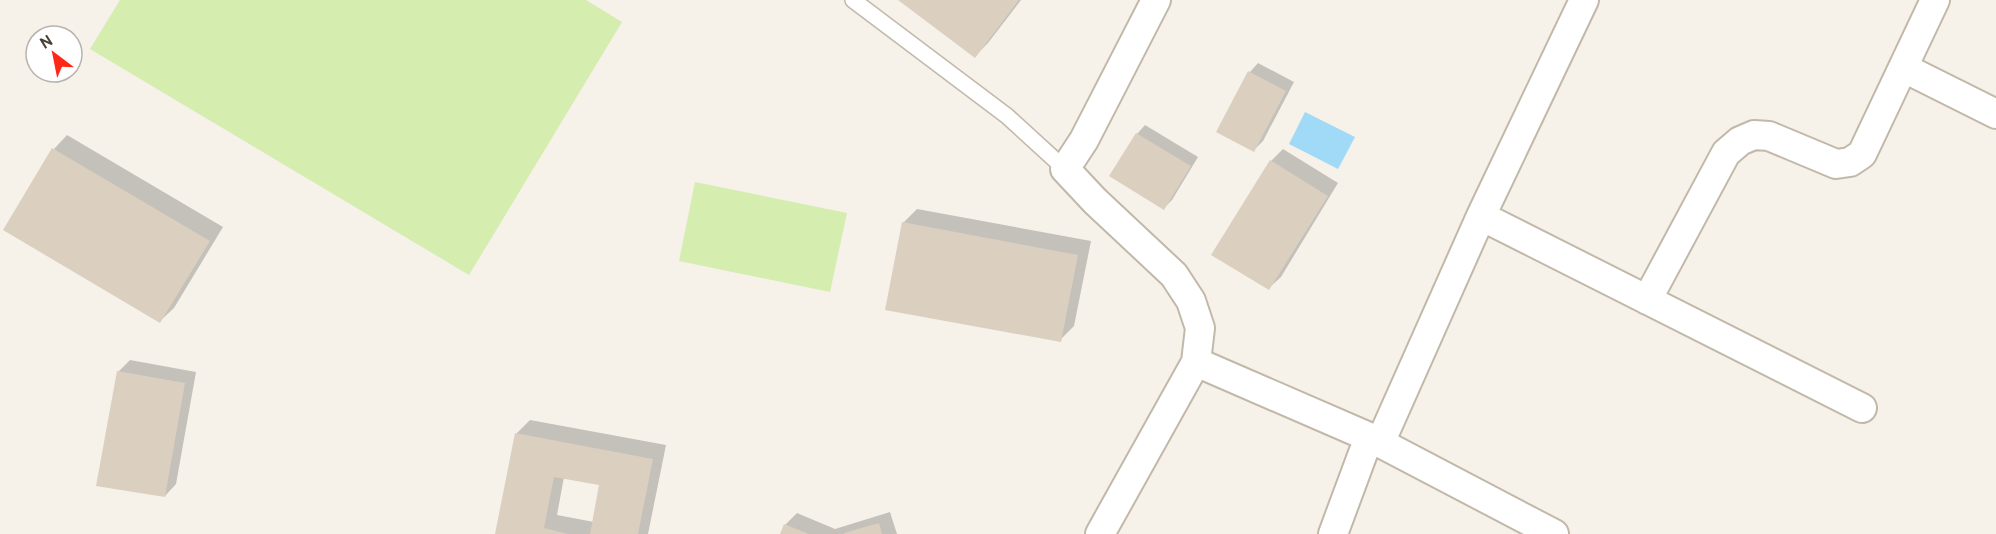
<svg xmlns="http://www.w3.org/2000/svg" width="1996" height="534" font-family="Overpass,sans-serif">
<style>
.green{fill:#d5edaf}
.water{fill:#a1daf6}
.shadow{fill:#0003;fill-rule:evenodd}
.building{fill:#dbcfc0}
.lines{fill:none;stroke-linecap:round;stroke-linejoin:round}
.service-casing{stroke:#c2b8aa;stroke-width:18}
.minor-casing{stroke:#c2b8aa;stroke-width:32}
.service{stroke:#fff;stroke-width:15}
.minor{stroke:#fff;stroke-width:28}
</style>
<rect width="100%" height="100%" fill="#f6f1e9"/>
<path class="green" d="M120,0h466l36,22 -153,253 -379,-226z
M695,182l152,31 -17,79 -151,-31z"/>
<path class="water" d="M1305,112l50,25 -17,32 -49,-25z"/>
<path class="shadow" d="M900,0h121l-33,43 -13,13z
M1258,63l36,19 -31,59 -9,9 -36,-19 32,-59z
M1145,125l53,32 -26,43 -8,8 -27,-74z
M67,135l156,92 -49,81 -14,13 -106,-172z
M1283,149l55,34 -57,94 -12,11 2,-127z
M917,209l174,32 -17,85 -14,14 -157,-117z
M130,360l66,12 -20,112 -11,12 -47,-124z
M530,420l136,25 -18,89h-151l20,-101zM564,477l37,7 -7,38 -37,-7z
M890,512l7,22h-115l4,-10 11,-11 38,16z"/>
<path class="building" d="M898,0h121l-44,58z
M1248,71l38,20 -32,61 -38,-20z
M1136,133l55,33 -27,44 -55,-34z
M52,148l158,93 -50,82 -157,-93z
M1270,160l58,36 -59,94 -58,-35z
M902,222l176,33 -17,87 -176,-32z
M117,371l68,12 -20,114 -69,-11z
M515,433l138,26 -15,75h-48l9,-49 -45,-8 -10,51 24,6h-73z
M879,523l3,11h-38v-1z
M784,524l25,10h-29z"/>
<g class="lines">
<defs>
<path id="service" d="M853,0l154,116 58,53"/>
<path id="minor" d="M1904,68l92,46
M1481,216l381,192
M1647,300l79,-147 14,-12 14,-6 15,1 67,28 14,-2 12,-8 73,-154
M1196,362l173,75 185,97
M1380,443l101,-227 103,-216
M1100,534l96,-172 4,-34 -9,-27 -17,-26 -79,-74 -30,-32 19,-29 72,-140
M1333,534l36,-97"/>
</defs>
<use href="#service" class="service-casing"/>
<use href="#minor" class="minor-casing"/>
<use href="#service" class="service"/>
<use href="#minor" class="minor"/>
</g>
<g transform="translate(54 54) rotate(328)"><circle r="28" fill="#ffffff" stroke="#b7b3af" stroke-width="1.5"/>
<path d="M0-4.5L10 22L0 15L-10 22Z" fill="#ff2817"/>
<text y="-9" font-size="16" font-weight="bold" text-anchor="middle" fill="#4a4136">N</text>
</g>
</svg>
